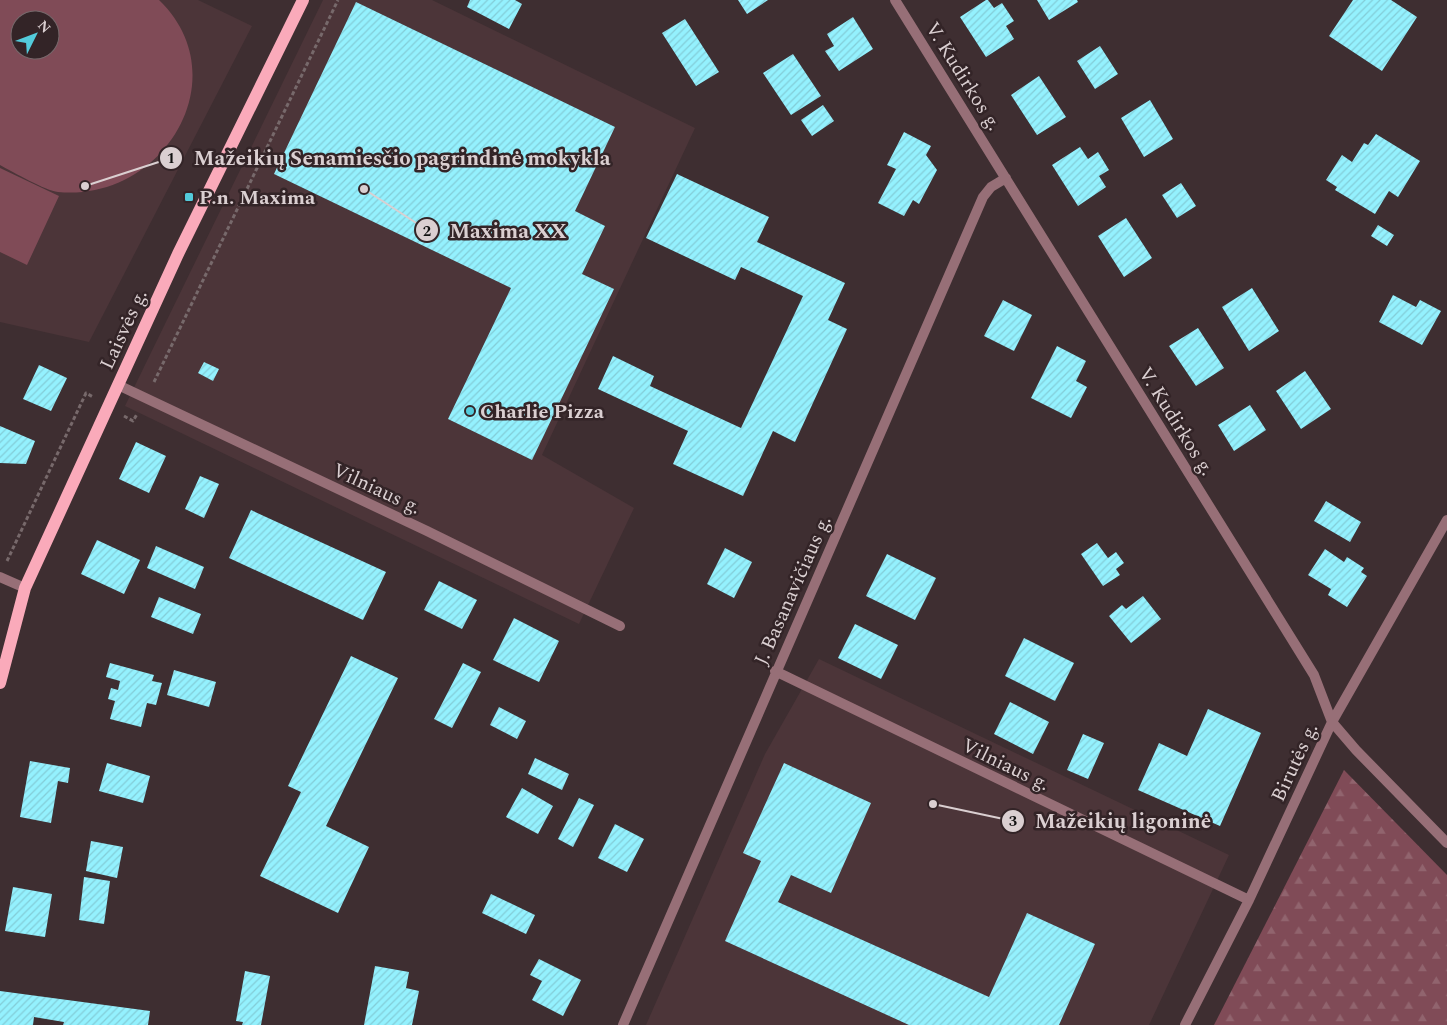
<svg xmlns="http://www.w3.org/2000/svg" width="1447" height="1025" font-family="Spectral,serif">
<style>
.built{fill:#4c3539;fill-rule:evenodd}
.forest{fill:url(#forest-firs)}
.pitch{fill:#804b57;fill-rule:evenodd}
.building{fill:url(#building-hatch)}
.lines{fill:none;stroke-linecap:round;stroke-linejoin:round}
.path{stroke:#77696b;stroke-width:3;stroke-dasharray:4 2.5;stroke-linecap:butt}
.street{stroke:#976f77;stroke-width:10}
.primary{stroke:#faaaba;stroke-width:12}
.poi-dot{fill:#53cbdb;stroke:#332427;stroke-width:2}
.labels{text-anchor:middle;stroke-width:5;stroke-linejoin:round;paint-order:stroke}
.street-label{font-size:20px;fill:#dacfd1;stroke:#332427}
.poi-label{font-size:20px;font-weight:bold;fill:#dacfd1;stroke:#332427;text-anchor:start}
.leader{fill:none;stroke:#dacfd1;stroke-width:2}
.callout-dot{fill:#dacfd1;stroke:#332427;stroke-width:2}
.mark-label{font-size:15px;text-anchor:middle;font-weight:bold;fill:#111}
.callout-label{font-size:21px;text-anchor:middle;font-weight:bold;fill:#dacfd1;stroke:#332427;stroke-width:5;stroke-linejoin:round;paint-order:stroke}
</style>
<defs>
<pattern id="forest-firs" width="22" height="20" patternUnits="userSpaceOnUse" patternTransform="scale(1.25)"><rect width="22" height="20" fill="#804b57"/><path d="M5 1l3.5 6h-7zM16 11l3.5 6h-7z" fill="#91646e"/></pattern>
<pattern id="building-hatch" width="6" height="6" patternUnits="userSpaceOnUse" patternTransform="scale(1.25)"><rect width="6" height="6" fill="#94f1fe"/><path d="M-1 1l2-2M0 6l6-6M5 7l2-2" fill="none" stroke="#83cdd8"/></pattern>
</defs>
<rect width="100%" height="100%" fill="#3e2e31"/>
<path class="built" d="M0,0h198l54,26 -163,316 -89,-20zM20,20h30v30h-30z
M323,0h109l263,128 -153,327 92,53 -55,116 -454,-218z
M819,659l410,196 -80,170h-503l119,-271z"/>
<path class="forest" d="M1344,770l103,105v150h-233z"/>
<path class="pitch" d="M0,0h159c80,77 5,202 -101,192 -12,-1 -45,-20 -58,-27zM20,20h30v30h-30z
M0,168l59,28 -32,69 -27,-13z"/>
<path class="building" d="M470,0h45l7,4 -13,25 -42,-22z
M738,0h30l-21,14z
M986,0h2l6,8 8,-5 12,18 -8,5 8,13 -28,18 -26,-40z
M1037,0h40l1,2 -29,18z
M1353,0h38l26,17 -35,54 -53,-35z
M356,2l259,125 -40,84 30,15 -23,48 32,15 -82,171 -84,-41 63,-131 -237,-114z
M853,17l20,32 -34,22 -14,-20 9,-5 -7,-12z
M685,19l34,53 -23,14 -34,-53z
M1100,46l18,28 -23,15 -18,-28z
M793,54l28,42 -30,19 -28,-42z
M1039,76l27,41 -29,18 -26,-40z
M1150,100l23,39 -29,18 -23,-39z
M823,105l11,16 -22,15 -11,-16z
M904,132l27,14 -5,9 11,15 -18,34 -6,-4 -9,16 -26,-13 18,-34 -9,-4z
M1376,134l44,27 -22,36 -9,-6 -14,23 -40,-24 2,-3 -11,-7 16,-25 10,7 12,-19 4,2z
M1080,147l8,12 10,-7 11,18 -10,6 7,11 -28,19 -26,-41z
M677,174l92,43 -12,25 88,41 -17,37 19,9 -52,113 -22,-11 -30,65 -70,-32 15,-33 -90,-42 15,-33 41,20 -4,10 91,42 62,-132 -62,-29 -6,13 -89,-42z
M1181,183l15,23 -19,12 -15,-23z
M1126,218l26,40 -28,19 -26,-41z
M1378,225l16,10 -7,11 -16,-10z
M1252,288l27,43 -30,20 -27,-44z
M1393,295l23,12 4,-7 21,11 -19,34 -43,-23z
M1003,300l29,15 -18,36 -30,-15z
M1198,328l26,40 -28,18 -27,-40z
M1057,346l29,15 -10,20 11,6 -16,31 -40,-20z
M204,362l15,7 -6,12 -15,-8z
M39,365l28,13 -16,33 -28,-12z
M1305,371l26,38 -30,20 -25,-38z
M1250,405l16,25 -32,21 -16,-26z
M0,426l35,15 -9,23 -26,-1z
M136,442l30,14 -17,37 -30,-14z
M200,476l19,8 -15,34 -19,-9z
M1326,501l35,21 -11,20 -36,-21z
M251,510l135,62 -23,48 -134,-62z
M97,540l43,20 -16,34 -43,-20z
M1097,543l11,15 8,-6 8,11 -8,6 4,6 -17,11 -22,-32z
M156,546l48,21 -9,22 -48,-21z
M725,548l27,14 -18,36 -27,-14z
M1325,549l19,13 3,-5 17,11 -3,4 6,4 -20,31 -19,-12 3,-6 -23,-14z
M887,554l49,24 -21,42 -49,-24z
M439,581l38,19 -15,29 -38,-19z
M1143,596l18,23 -30,24 -22,-27 13,-11 4,4z
M159,597l42,17 -8,20 -42,-17z
M514,618l45,23 -20,41 -46,-22z
M855,624l43,21 -17,34 -43,-21z
M1024,638l50,25 -19,38 -50,-25z
M351,656l47,22 -72,148 43,21 -31,66 -78,-37 41,-84 -13,-6z
M110,663l44,12 -2,6 10,2 -6,22 -9,-2 -6,24 -31,-8 5,-18 -7,-2 3,-11 7,2 2,-9 -14,-4z
M463,663l18,9 -29,56 -18,-9z
M174,670l42,12 -7,25 -42,-12z
M1010,702l39,20 -16,32 -39,-20z
M499,707l27,14 -9,18 -27,-14z
M1208,709l53,24 -41,93 -82,-36 21,-47 28,13z
M1083,734l21,9 -16,36 -21,-9z
M535,758l34,16 -7,16 -34,-16z
M30,761l40,7 -2,15 -10,-2 -7,42 -31,-6z
M107,763l43,13 -7,27 -44,-12z
M784,763l87,40 -40,90 -40,-18 -13,27 211,95 38,-84 68,31 -36,81h-150l-184,-84 36,-80 -18,-8z
M522,788l31,18 -15,28 -32,-17z
M579,798l15,7 -21,42 -15,-8z
M615,824l29,15 -17,33 -29,-14z
M91,841l32,6 -6,31 -31,-7z
M84,877l26,4 -6,43 -25,-4z
M13,887l39,7 -7,43 -40,-6z
M491,894l44,21 -9,19 -44,-21z
M539,959l42,21 -18,36 -31,-16 10,-19 -12,-6z
M375,966l34,6 -3,16 13,3 -7,34h-48z
M245,971l25,5 -9,49h-19l1,-3 -7,-1z
M0,991l150,20 -2,14h-85l1,-3 -30,-5 -1,8h-33z"/>
<g class="lines">
<path class="path" d="M154,382l184,-382
M124,416l9,5 4,-7
M7,561l79,-168 7,4"/>
<path class="street" d="M895,0l419,675 18,47 24,28 91,93
M118,385l309,146 193,95
M0,577l25,11
M775,671l474,229
M623,1025l360,-828 8,-10 15,-9
M1185,1025l64,-125 83,-178 115,-202"/>
<path class="primary" d="M0,683l25,-95 153,-334 125,-254"/>
</g>
<g class="poi-dot">
<rect x="184" y="192" width="10" height="10" rx="2.5"/>
<circle cx="470" cy="411" r="5"/>
</g>
<g class="labels">
<g class="street-label">
<text transform="translate(964 76) rotate(58)" y="7">V. Kudirkos g.</text>
<text transform="translate(123 329) rotate(-65)" y="7">Laisvės g.</text>
<text transform="translate(1177 421) rotate(58)" y="7">V. Kudirkos g.</text>
<text transform="translate(377 488) rotate(25)" y="7">Vilniaus g.</text>
<text transform="translate(792 590) rotate(-66)" y="7">J. Basanavičiaus g.</text>
<text transform="translate(1294 762) rotate(-65)" y="7">Birutės g.</text>
<text transform="translate(1006 764) rotate(26)" y="7">Vilniaus g.</text>
</g>
<g class="poi-label">
<text x="199" y="204">P.n. Maxima</text>
<text x="480" y="418">Charlie Pizza</text>
</g>
</g>
<path class="leader" d="M85 186L171 158M364 189L427 230M933 804L1013 821"/>
<g class="callout-dot">
<circle cx="85" cy="186" r="5"/>
<circle cx="364" cy="189" r="5"/>
<circle cx="933" cy="804" r="5"/>
<circle cx="171" cy="158" r="12"/>
<circle cx="427" cy="230" r="12"/>
<circle cx="1013" cy="821" r="12"/>
</g>
<g class="mark-label">
<text x="171" y="163">1</text>
<text x="427" y="236">2</text>
<text x="1013" y="826">3</text>
</g>
<g class="callout-label">
<text x="402" y="165">Mažeikių Senamiesčio pagrindinė mokykla</text>
<text x="508" y="238">Maxima XX</text>
<text x="1123" y="828">Mažeikių ligoninė</text>
</g>
<g transform="translate(35 35) rotate(48)"><circle r="24" fill="#332427" stroke="#76686b"/>
<path d="M0-4L9 19L0 12L-9 19Z" fill="#53cbdb"/>
<text y="-8" font-size="14" font-weight="bold" text-anchor="middle" fill="#dacfd1">N</text>
</g>
</svg>
